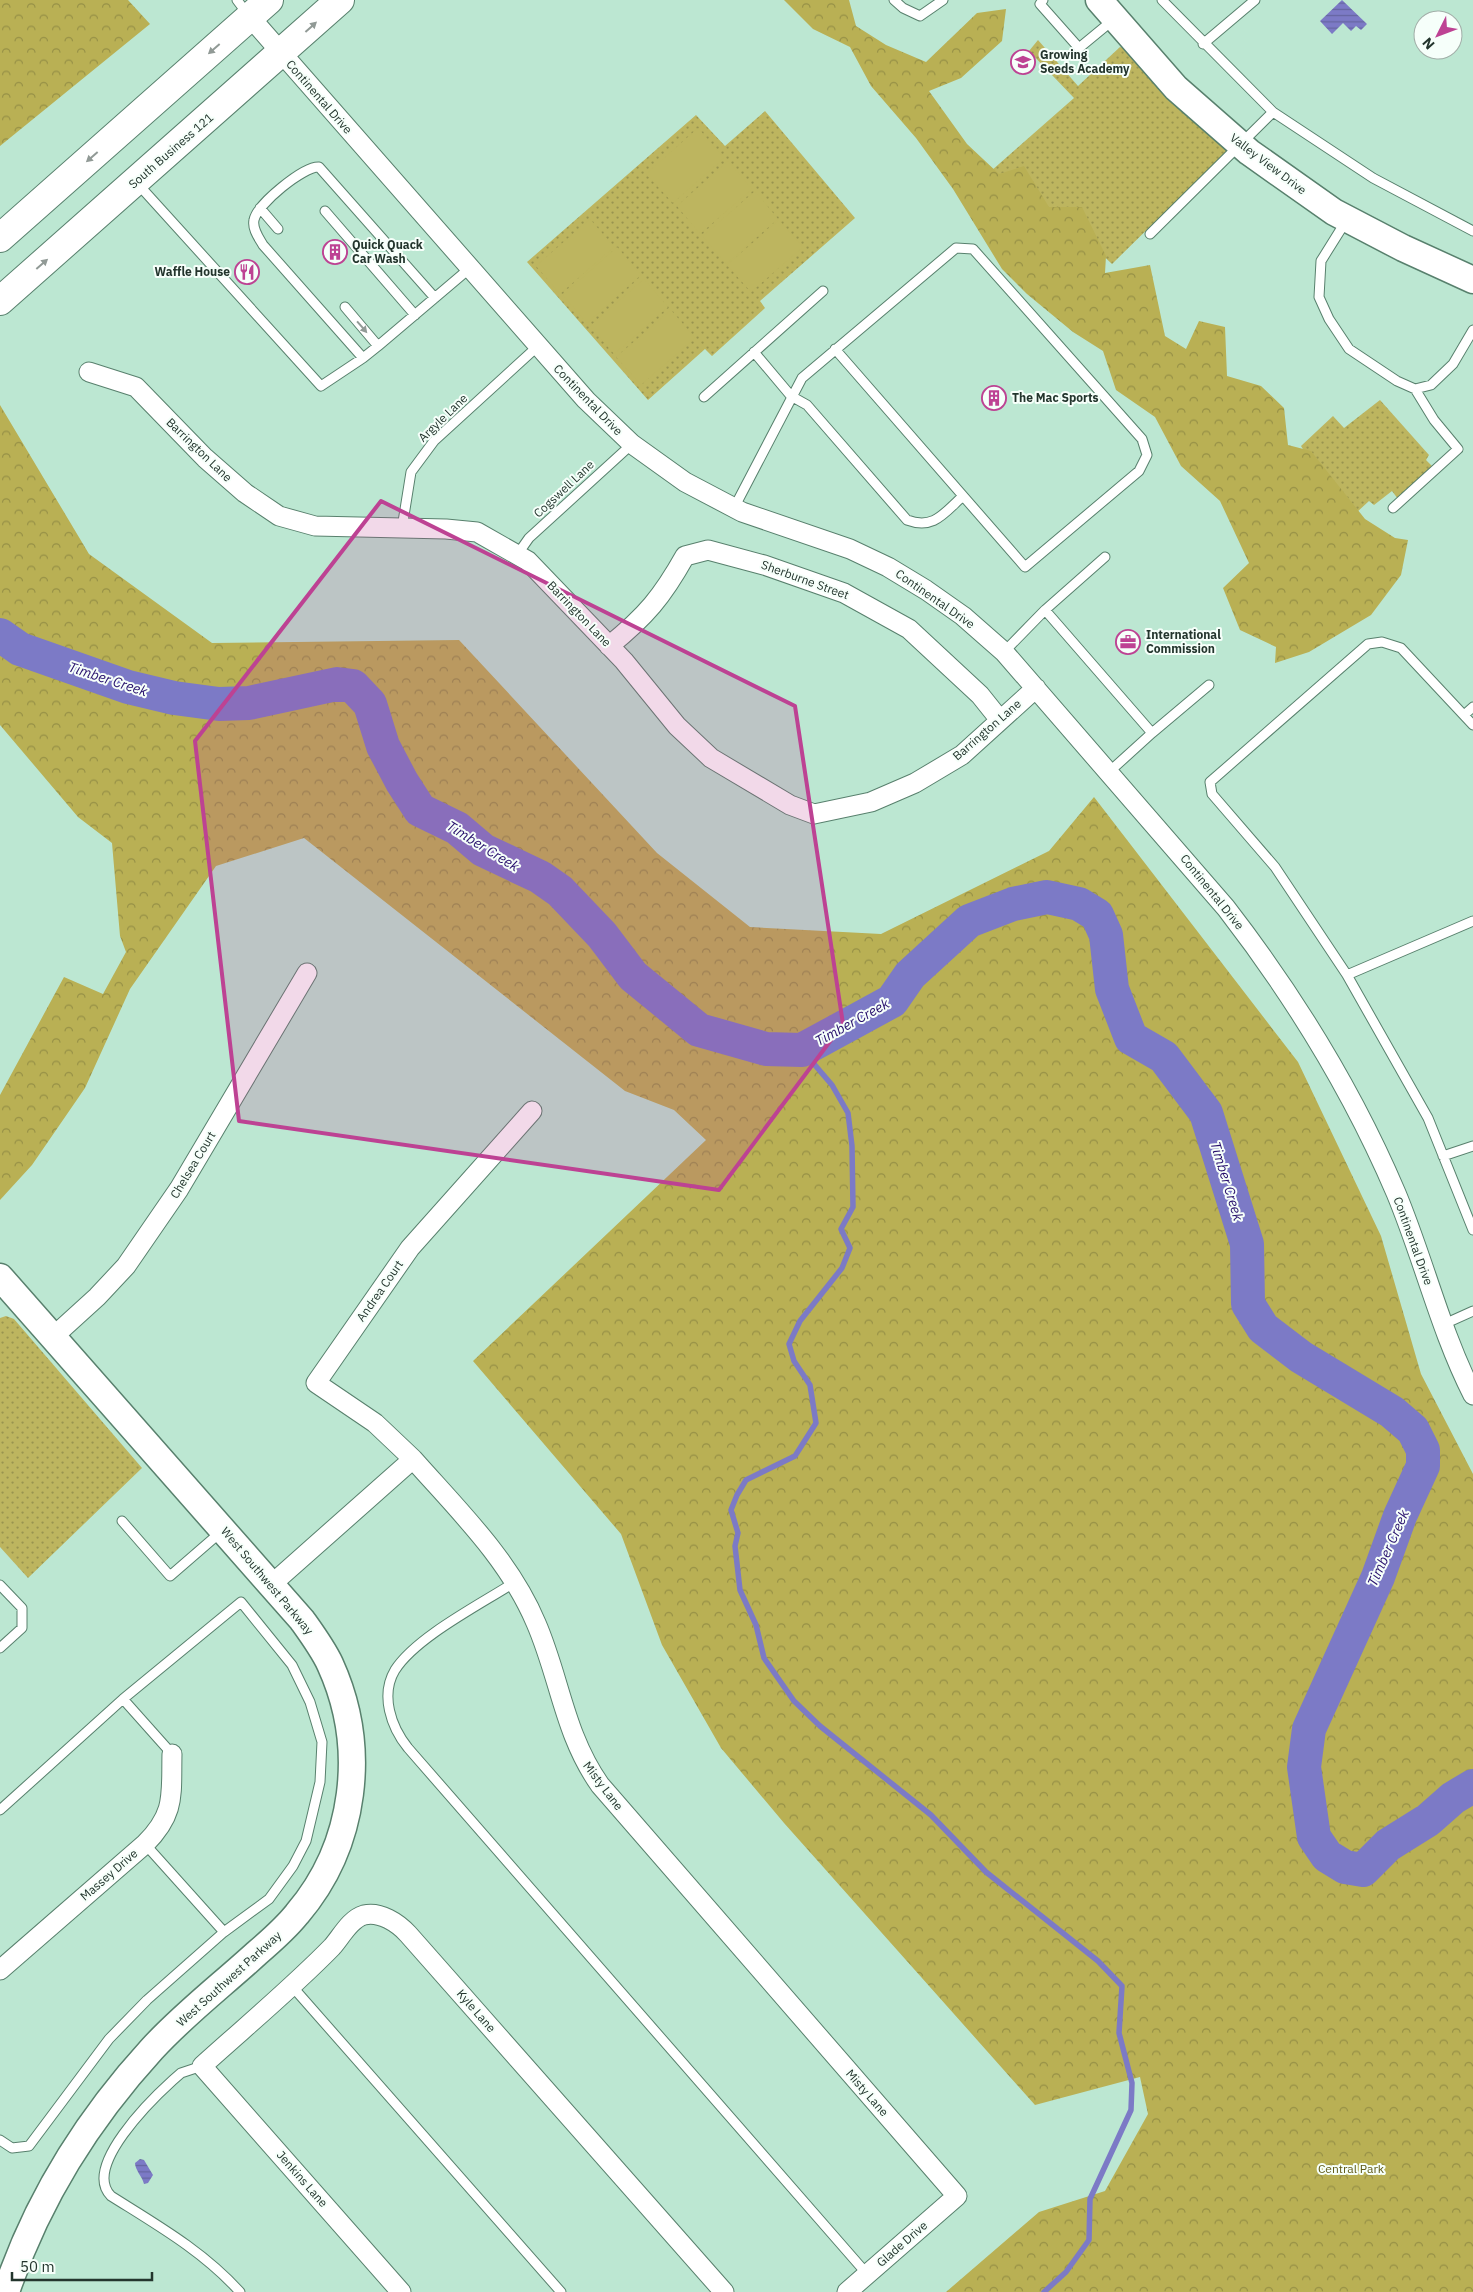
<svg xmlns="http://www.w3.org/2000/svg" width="1473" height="2292" font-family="'IBM Plex Sans',sans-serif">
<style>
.grass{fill:url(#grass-dots)}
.forest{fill:url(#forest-crowns)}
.pitch{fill:#bdb55f}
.water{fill:url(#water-rules)}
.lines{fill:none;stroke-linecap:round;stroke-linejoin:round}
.stream{stroke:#7c7ac6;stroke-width:5.5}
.river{stroke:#7c7ac6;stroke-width:34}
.lane-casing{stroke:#58806d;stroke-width:11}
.street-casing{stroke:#58806d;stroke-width:21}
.secondary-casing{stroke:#58806d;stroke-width:29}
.primary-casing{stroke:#58806d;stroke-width:30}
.lane{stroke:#fff;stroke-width:9}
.street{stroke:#fff;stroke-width:19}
.secondary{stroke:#fff;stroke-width:26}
.primary{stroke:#fff;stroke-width:28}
.oneway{fill:#919a96}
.marked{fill:#bd4293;fill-opacity:0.2;stroke:#bd4293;stroke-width:4;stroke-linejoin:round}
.labels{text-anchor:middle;stroke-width:4;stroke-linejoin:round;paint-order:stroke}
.poi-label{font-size:12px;font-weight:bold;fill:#23352d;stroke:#f6fffa;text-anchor:start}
.street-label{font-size:12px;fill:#23352d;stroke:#f6fffa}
.park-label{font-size:12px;fill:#605915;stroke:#f6fffa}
.water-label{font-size:14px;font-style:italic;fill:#27106c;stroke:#f6fffa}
</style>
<defs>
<pattern id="grass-dots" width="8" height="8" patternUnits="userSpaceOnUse" patternTransform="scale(1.25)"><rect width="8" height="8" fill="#bdb55f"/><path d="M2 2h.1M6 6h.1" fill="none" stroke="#99944f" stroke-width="1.8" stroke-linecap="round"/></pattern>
<pattern id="forest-crowns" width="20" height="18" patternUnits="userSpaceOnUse" patternTransform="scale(1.25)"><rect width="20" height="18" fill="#b9b054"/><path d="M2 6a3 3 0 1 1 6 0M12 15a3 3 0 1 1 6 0" fill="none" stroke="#969046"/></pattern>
<pattern id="water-rules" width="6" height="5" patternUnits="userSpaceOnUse" patternTransform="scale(1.25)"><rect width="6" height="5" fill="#7c7ac6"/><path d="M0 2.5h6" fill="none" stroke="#6565a1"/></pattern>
</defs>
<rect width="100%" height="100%" fill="#bce7d2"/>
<path class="grass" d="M1038,40l40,46 42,-39 6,2 102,101 -116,114 -33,-31 -88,-62 83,-73 -45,-47z
M765,111l90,107 -95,83 5,7 -53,48 -7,-7 -57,51 -121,-138 169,-147 29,31z
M1380,400l49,55 -3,5 7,7 -35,32 -6,-8 -18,14 -5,-4 -13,12 -47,-54 -8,-13 32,-30 11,12z
M6,1316l8,3 128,149 -114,110 -28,-31v-229z"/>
<path class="forest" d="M0,0h128l22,24 -150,122z
M784,0h65l7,26 30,19 40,17 51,-49 29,-4 -4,32 -41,37 -32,13 38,53 32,30 25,-8 25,41h33l24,49 -1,17 45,-8 15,71 21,13 13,-28 26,6 2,49 34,10 23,22 4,37 23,6 54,68 30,19 13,2 -7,35 -30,40 -62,37 -34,11 1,-16 -36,-17 -17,-42 26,-25 -29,-62 -39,-35 -26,-49 -39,-27 -13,-39 -30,-19 -46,-38 -25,-25 -49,-80 -37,-51 -45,-52 -21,-39 -37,-18z
M0,405l89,149 123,89 247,-3 198,213 93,74 131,7 168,-83 45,-54 204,265 83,174 40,138 52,100v818h-527l93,-80 66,-21 43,-77 -8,-37 -105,28 -251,-282 -63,-75 -59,-103 -41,-111 -148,-173 233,-221 -32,-30 -49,-19 -321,-253 -88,28 -86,123 -45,99 -53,77 -32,35v-105l64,-118 39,17 23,-42 -6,-16 -8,-93 -34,-26 -78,-92z"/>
<path class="pitch" d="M698,128l26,30 -51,45 -27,-29z
M728,161l24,28 -52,45 -23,-28z
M755,191l23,28 -52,45 -23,-28z
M590,219l24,28 -54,47 -24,-28z
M779,220l24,27 -52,45 -24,-27z
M617,247l24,28 -54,48 -24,-28z
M644,279l24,28 -54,47 -24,-28z
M671,310l24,28 -54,47 -25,-28z"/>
<path class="water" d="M1342,0l25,24 -6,6 -5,-4 -5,5 -8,-8 -11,11 -12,-13z
M140,2159l4,1 9,15 -5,8 -4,1c-2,-8 -9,-14 -9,-21z"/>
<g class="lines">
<path class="stream" d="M802,1050l30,35 16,28 4,33 1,61 -12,22 9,19 -8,20 -42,53 -11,23 5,17 16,24 6,38 -21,33 -49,24 -9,15 -6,15 7,23 -3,13 5,44 16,35 8,33 30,43 26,25 111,89 55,57 112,89 24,25 -3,47 13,50 -1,27 -41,89 -1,41 -23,32 -22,20"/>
<path class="river" d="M0,635l20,14 108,38 46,11 45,6 30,-1 88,-19 16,2 17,18 13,42 19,36 18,28 37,18 26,22 57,27 20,14 42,44 31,41 66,54 67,19 36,1 90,-49 18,-26 59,-54 44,-17 34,-7 32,7 18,11 9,20 6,54 19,49 33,19 42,56 41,131 1,60 15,24 38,29 91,55 21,18 10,20v16l-23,50 -22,61 -69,152 -5,38 10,70 13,19 18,11 18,3 25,-25 40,-25 25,-22 20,-12"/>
<defs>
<path id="lane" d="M237,0l12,16
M894,0l9,8 17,8 23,-16
M1043,0l-3,4 39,44 34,-28
M1162,0l111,112 100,66 100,53
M1203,44l52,-44
M137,183l184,203 42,-28
M260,208l18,21
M325,211l90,104
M1346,221l-25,40 -2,36 10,22 20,30 48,32 18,8 16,-4 22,-21 20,-34
M1150,234l123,-122
M435,298l-116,-131c-15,-1 -62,37 -65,53 -2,9 5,18 9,25l100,113 15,-12 92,-78
M345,307l33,39
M754,352l37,44 16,9 100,115c27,10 37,-7 56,-24
M704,397l119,-106
M734,508l68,-130 154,-130 17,1 169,190 5,16 -8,16 -114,96 -190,-218
M1393,508l65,-59 -24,-29 -19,-31
M402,528l9,-56 23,-31 104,-95
M517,555l12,-17 103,-94
M1045,610l60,-53
M1004,652l41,-42 107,123 -43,39
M1464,715l9,-8
M1473,725l-72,-77 -19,-6 -14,2 -158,138 2,12 63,73 72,108 81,143 45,112
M1152,733l57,-48
M1347,975l126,-54
M1443,1156l30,-10
M1442,1325l31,-14
M122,1521l48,55 52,-45
M515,1582c-34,22 -99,55 -120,88 -15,25 -4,57 13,78l459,526
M0,1585l22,23v20l-22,20
M123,1699l118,-97 51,63 18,37 12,40 -2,40 -14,59 -13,25 -24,33 -45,33
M0,1810l123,-111 49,55
M291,1985l270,307
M202,2066l-21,7 -8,7c-21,19 -91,87 -62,116 46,29 92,55 129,96
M0,2140l12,8 17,-2 80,-107 38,-39 77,-68 -79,-88"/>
<path id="street" d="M250,17l336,383 46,44 53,38 57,30 108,37 38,18 38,23 37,26 41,36 222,256c68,88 126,182 170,285 28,67 44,137 77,202
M89,372l47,15 69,71 40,35 34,23 36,10 131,3 31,3 51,29 96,100 53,65 34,32 79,47 24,9 57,-12 44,-19 47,-28 74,-67
M609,646c37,-30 53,-49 76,-90l23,-6 56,15 80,28 65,36 71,66 20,25
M53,1337l44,-40 29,-31 53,-77 128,-216
M413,1459l-38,-36 -59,-40 94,-135 122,-137
M272,1584l141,-125c45,51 96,100 123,164 24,55 28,111 64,162l357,411 -110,96
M0,1970l145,-126c31,-31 26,-49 27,-90
M401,2292l-199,-226c43,-39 89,-77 130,-119 9,-10 18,-28 32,-32 16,-4 34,8 44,19l316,358"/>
<path id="secondary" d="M1099,0l77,88 73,64 85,60 69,36 70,32
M0,1277l302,343c10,14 21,29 28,44 38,83 26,181 -33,250 -12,15 -26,27 -40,39 -35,32 -73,61 -105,96 -65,71 -115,151 -146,243"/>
<path id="primary" d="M0,238l269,-238
M0,301l340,-301"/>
</defs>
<use href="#lane" class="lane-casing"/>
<use href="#street" class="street-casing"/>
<use href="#secondary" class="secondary-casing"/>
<use href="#primary" class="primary-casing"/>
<use href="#lane" class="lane"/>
<use href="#street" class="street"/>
<use href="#secondary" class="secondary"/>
<use href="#primary" class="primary"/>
</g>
<defs><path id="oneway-solid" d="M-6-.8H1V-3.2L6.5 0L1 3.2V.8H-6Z" transform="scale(1.25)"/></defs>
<g class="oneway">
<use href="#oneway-solid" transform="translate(311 27) rotate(-42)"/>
<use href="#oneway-solid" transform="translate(214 49) rotate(139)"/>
<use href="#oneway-solid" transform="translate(92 157) rotate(139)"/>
<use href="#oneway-solid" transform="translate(42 264) rotate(-41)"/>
<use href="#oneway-solid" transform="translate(362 327) rotate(49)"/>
</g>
<path class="marked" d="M381,501l414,205 48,318 -124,166 -480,-69 -44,-380z"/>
<defs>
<symbol id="school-ring" viewBox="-11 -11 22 22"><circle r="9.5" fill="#f6fffa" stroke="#bd4293" stroke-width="1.5"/><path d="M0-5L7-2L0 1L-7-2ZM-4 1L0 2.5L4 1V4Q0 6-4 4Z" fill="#bd4293"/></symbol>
<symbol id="building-ring" viewBox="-11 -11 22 22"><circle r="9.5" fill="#f6fffa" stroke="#bd4293" stroke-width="1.5"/><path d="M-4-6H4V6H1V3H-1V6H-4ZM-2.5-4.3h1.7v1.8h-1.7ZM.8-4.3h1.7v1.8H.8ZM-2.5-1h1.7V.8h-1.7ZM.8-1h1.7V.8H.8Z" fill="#bd4293"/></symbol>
<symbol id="restaurant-ring" viewBox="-11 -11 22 22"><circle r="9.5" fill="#f6fffa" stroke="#bd4293" stroke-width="1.5"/><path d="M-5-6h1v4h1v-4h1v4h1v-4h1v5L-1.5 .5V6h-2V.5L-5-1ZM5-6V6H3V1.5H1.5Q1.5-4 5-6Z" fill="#bd4293"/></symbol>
<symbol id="office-ring" viewBox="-11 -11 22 22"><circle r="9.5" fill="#f6fffa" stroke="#bd4293" stroke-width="1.5"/><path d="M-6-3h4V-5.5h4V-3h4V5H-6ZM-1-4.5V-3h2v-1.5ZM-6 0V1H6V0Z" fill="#bd4293"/></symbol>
</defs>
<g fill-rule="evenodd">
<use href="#school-ring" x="1009" y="48" width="28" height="28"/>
<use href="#building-ring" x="321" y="238" width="28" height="28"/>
<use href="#restaurant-ring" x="233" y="258" width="28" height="28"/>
<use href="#building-ring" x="980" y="384" width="28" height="28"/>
<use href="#office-ring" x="1114" y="628" width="28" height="28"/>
</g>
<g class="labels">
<g class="poi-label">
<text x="1040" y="59">Growing<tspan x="1040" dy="14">Seeds Academy</tspan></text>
<text x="352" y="249">Quick Quack<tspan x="352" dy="14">Car Wash</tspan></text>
<text x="230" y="276" text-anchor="end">Waffle House</text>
<text x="1012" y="402">The Mac Sports</text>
<text x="1146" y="639">International<tspan x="1146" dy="14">Commission</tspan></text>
</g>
<g class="street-label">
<text transform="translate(319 97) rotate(49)" y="4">Continental Drive</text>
<text transform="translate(171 151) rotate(-41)" y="4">South Business 121</text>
<text transform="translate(1268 164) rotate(37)" y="4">Valley View Drive</text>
<text transform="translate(588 400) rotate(46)" y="4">Continental Drive</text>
<text transform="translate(443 418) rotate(-44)" y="4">Argyle Lane</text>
<text transform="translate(199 450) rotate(44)" y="4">Barrington Lane</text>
<text transform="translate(564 489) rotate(-43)" y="4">Cogswell Lane</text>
<text transform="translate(805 580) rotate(20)" y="4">Sherburne Street</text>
<text transform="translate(935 599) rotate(35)" y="4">Continental Drive</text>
<text transform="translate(579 614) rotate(46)" y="4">Barrington Lane</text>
<text transform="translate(987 730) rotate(-41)" y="4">Barrington Lane</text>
<text transform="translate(1212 892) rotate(51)" y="4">Continental Drive</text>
<text transform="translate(193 1165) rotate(-59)" y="4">Chelsea Court</text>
<text transform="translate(1413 1241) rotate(70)" y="4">Continental Drive</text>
<text transform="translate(380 1291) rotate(-55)" y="4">Andrea Court</text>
<text transform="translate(267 1581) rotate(50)" y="4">West Southwest Parkway</text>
<text transform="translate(603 1786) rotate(53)" y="4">Misty Lane</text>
<text transform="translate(109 1875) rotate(-41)" y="4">Massey Drive</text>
<text transform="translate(229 1979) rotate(-42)" y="4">West Southwest Parkway</text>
<text transform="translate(476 2011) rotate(49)" y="4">Kyle Lane</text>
<text transform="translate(867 2093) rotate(49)" y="4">Misty Lane</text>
<text transform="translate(302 2179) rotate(49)" y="4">Jenkins Lane</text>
<text transform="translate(902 2244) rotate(-41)" y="4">Glade Drive</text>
</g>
<g class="park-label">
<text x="1351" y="2173">Central Park</text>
</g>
<g class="water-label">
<text transform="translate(108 679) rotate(18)" y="5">Timber Creek</text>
<text transform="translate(483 846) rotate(32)" y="5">Timber Creek</text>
<text transform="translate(852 1022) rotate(-29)" y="5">Timber Creek</text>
<text transform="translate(1227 1181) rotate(73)" y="5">Timber Creek</text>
<text transform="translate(1388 1548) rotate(-66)" y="5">Timber Creek</text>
</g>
</g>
<g transform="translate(1438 35) rotate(228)"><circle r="24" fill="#f6fffa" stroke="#a2aea8"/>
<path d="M0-4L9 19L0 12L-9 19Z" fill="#bd4293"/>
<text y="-8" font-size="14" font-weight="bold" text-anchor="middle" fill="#23352d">N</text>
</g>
<path d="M12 2272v8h140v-8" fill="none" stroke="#23352d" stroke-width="2.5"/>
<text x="20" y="2272" font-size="15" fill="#23352d" stroke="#f6fffa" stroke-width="4" paint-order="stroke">50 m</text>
</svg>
